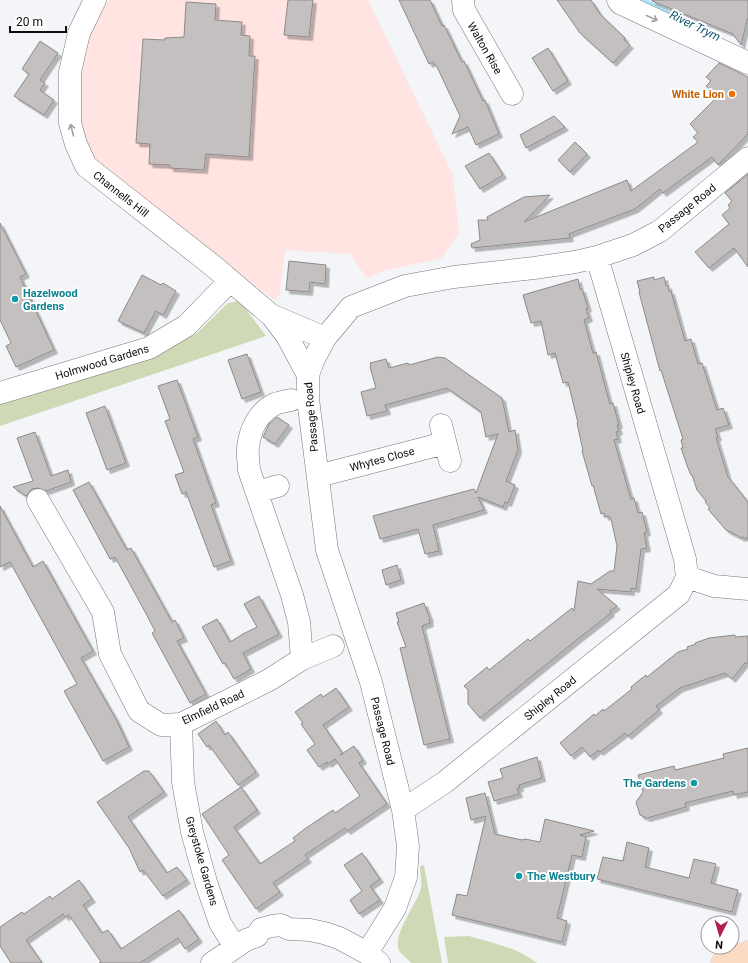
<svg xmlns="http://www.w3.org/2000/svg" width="748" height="963" font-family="Roboto,sans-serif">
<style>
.education{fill:#ffe4e1}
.green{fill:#d0d9b5}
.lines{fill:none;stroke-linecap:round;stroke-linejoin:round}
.stream{stroke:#aee4ff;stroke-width:5.5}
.building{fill:#c4c0bf;stroke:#8d8a89;filter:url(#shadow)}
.minor-casing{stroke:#76787a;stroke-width:23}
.major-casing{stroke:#cfcfcf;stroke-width:23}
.minor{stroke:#fff;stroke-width:22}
.major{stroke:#fddac3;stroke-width:22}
.oneway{stroke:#9e9e9f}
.food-dot{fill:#e8710a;stroke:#fff;stroke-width:1.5}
.culture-dot{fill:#0f9aa8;stroke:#fff;stroke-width:1.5}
.labels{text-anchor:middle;stroke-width:4;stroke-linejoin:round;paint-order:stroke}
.street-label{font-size:11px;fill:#0d0d0e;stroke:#fff}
.food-label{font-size:11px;font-weight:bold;fill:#c56008;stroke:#fff;text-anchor:end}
.culture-label{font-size:11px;font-weight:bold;fill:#0d838f;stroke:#fff;text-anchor:start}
.water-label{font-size:12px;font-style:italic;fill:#145771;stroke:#fff}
</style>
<defs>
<filter id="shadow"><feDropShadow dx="3.5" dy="3.5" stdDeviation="0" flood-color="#0004"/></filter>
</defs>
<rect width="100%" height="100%" fill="#f3f5f8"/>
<path class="education" d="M109,0h259l85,175 6,58 -17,25 -59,13 -16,8 -17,-25 -65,-4 -5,43 -5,7 -182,-138 -12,-22v-68l9,-42z"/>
<path class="green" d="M240,301l26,35 -266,90v-26l143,-43 54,-24 31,-30z
M424,865l18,98h-31c-3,-4 -8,-7 -11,-11 -10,-16 17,-47 21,-64 1,-7 -1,-15 -1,-22z
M469,936c24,7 49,12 68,27h-89l-4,-26z"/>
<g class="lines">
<path class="stream" d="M642,0l33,17"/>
</g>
<path class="building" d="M288,0h25l-4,37 -25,-2z
M399,0h31l12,26 2,-1 18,37 2,-1 19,40 2,-1 14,34 -23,11 -8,-18 -16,7 8,-18 -22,-47 -5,-7 -4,2z
M557,0h34l9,14 25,24 -1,2 6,5 -17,18 -33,-30z
M652,0h96v17l-7,28 -8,-11 -81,-33z
M186,2l30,2 -1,16 27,2 -1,13 9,1 -1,20h6l-6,101 -43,-3 -2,16 -34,-2v-3l-21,-1 1,-20 -14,-1 7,-104 22,1v-2l19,-1z
M40,41l18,12 -18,27 5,3 -5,7 14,10 -10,15 -30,-19 15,-22 -7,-5z
M548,48l20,33 -15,10 -21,-33z
M719,63l29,14v57l-30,31 -6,-8 -49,36 -3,-4 -25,20 -66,25 1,4 -98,10 -1,-4 9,-4 -2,-20h10l-1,-3 37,-20 26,-2 -26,27 103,-42 4,11 67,-49 -5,-5 5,-4 -8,-9 27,-27 -11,-11 5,-5 -5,-4z
M554,116l11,11 -39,21 -6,-13z
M575,142l12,12 -17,18 -12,-12z
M489,153l14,22 -23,14 -15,-23z
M748,174v93l-14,-19 -25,20 -14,-16 34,-28 -7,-9 8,-7 -2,-3 4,-4 -7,-8z
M0,223l26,51 -6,3 34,73 -38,17 -10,-21 5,-3 -11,-23z
M289,261l37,4 -1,19 -15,-2 -1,10 -23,-2z
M142,275l19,10 2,-2 13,8 -13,24 -7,-4 -12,22 -26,-12z
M654,277v3l10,-3 2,9 2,-1 1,6h2l14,50 6,-2 7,25 4,-1 15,47 6,-2 6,17 -14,4 3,8 -2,1 12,39 20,25v37l-5,-2 -1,1 -16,-8 -18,-21 2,-1 -5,-6 1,-1 -9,-11 -5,-15h-1l-3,-7 -7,-20h2l-2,-8 2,-1 -22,-69 -1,1 -21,-79h1l-3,-11z
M578,279l2,10h2l6,19 -2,1 3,9 -5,2 9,33 3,-1 12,45 2,7 3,-1 6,22h-2l2,6 -3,1 2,7 -4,1 17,59 3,-1 4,15 4,-1 5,20 -3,1 3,15 -6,1 -5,40 -5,-1v4l-34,-3 20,17 -7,5 1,2 -32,25 -99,80 -12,-14v-14l-4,-4 23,-19 2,3 5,-4 34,-27 2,2 42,-33 2,3 4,-30 13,3 19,-13h4l3,-25 -6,-27 -2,-3 -4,1 -1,-4 -3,1 -8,-29 -1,1 -10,-35h1l-6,-28h1l-10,-41 -5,1 -8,-30 -7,2 -7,-34 -10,2 -8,-28z
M247,354l14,38 -19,7 -14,-39z
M438,357l7,1 57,40 7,34 6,-2 3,20 -12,31 9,4 -7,18 -3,-1 -2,5 -25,-10 6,13 -51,15 6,26 -14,3 -7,-25 -38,10 -7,-23 101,-27 2,4 22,-59 -12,3 -5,-25 -34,-24 -62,17 2,6 -20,5 -6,-24 15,-4 -6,-21 1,-1 -1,-3 16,-4 3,9 19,-5 1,2z
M177,380l21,57 -5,2 23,64 -5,2 20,56 -17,6 -28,-75 -4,2 -7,-19 9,-3 -19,-51 5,-2 -12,-33z
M105,406l21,57 -19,7 -21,-57z
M277,417l12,8 -14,19 -12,-7 6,-13z
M35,432l16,44 17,-6 3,12 -25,9 -8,-3 -6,1 -6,7 -13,-9 20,-6 -16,-43z
M89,482l38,68 4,-2 41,74 3,-2 9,18 -7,3 29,53 -16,9 -38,-70 3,-2 -12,-23 -28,-51 -5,2 -37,-69z
M0,506l33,61 10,-6 50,90 -12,7 36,63 12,26 -26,14 -39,-70 13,-7 -67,-122 -10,5z
M397,565l4,15 -15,5 -4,-15z
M259,596l20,38 -36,19 8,16 -17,10 -9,-16 -2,1 -21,-37 15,-8 13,23 13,-8 14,-7 -13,-23z
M424,603l6,16 -1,1 1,3 -8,3 28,113 -26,6 -24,-97 6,-1 -9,-25h2l-3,-9z
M735,635v2l13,-1v27h-3l-13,16 -7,-6 -45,15 -24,18 3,4 -31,26 -3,-3 -25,19 -2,-2 -8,7 -8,-10 -11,9 -11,-13 34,-29 1,2 8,-7 1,2 28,-22 -1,-2 6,-5 9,-7 1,2 31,-25 10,-3 -1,-2 9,-3 -1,-1 14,-5z
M336,688l13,19 -26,18 20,29 -3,1 14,-9 9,14 -4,3 28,41 -40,27 -2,-3 -40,27 3,4 -35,24 7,9 -24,17 -34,-49 7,-5 -27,-41 39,-27 16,23 -23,17 26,37 35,-23 -2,-3 13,-10 27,-18 2,3 25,-17 -25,-37 -7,5 -1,-2 -8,5 -12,-17 8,-6 -14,-20 2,-1 -8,-11 26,-18 2,3z
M216,721l9,14 3,-3 28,40 -18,13 -29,-40 -2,2 -9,-13z
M748,748v44l-14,3 -1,-4 -48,12 1,4 -39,11 -7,-3 -4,-13 7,-10 -5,-17 36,-9 1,4 49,-12 -1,-4z
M537,757l5,21 -23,7 1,3h-3l2,6 -25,7 -6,-19 15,-4 -3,-9z
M144,771h5l15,21 -36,25 39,56 10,-6 10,13 -24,16 -20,-26 -3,2 -11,-24 -32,-46z
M485,793l10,41 27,6 3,-1 15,3 5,-23 49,12 -14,4 6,2 -4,20 -10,-2 -15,63 10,3 -5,21 -110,-27 5,-21 10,2 19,-80 -15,4 -5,-22z
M627,842l22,6 -4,19 44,11 5,-19 22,5 -5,19 27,7 -6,22 -135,-33 6,-22 20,4z
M362,853l18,26 -10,7 10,14 -21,14 -9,-14 12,-9 -18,-26z
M79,880l13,19 -9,6 19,28 6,-3 13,19 58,-39 20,29 -14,10 -7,-11 -38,25h-41l2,-1 -32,-47 -4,2 -2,-3 -37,26 16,23h-31l-11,-17v-19l22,-15 2,2 26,-18 2,3z"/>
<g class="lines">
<defs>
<path id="minor" d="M95,0l-16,33 -9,39v51l6,21 10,22 126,99 60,51 15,20 21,39
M463,0l1,10 48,84
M618,0l2,3 128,60
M273,316l52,22
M0,393l149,-45 37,-22 44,-45
M291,400c-5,1 -11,2 -16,4 -17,8 -25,26 -27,44 -1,7 1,15 1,22l43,125 7,27 3,37
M441,425l9,36
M318,476l127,-33
M257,492l21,-6
M38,500l65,112 7,42 29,57 22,14 20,-1 88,-44 33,-21 31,-13
M687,577l27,9 34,3
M181,724l2,58 9,50 14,50 14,41 15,24
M403,810l42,-28 234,-188 8,-17 -2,-18 -88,-302
M367,953l28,-45 11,-31 2,-31 -5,-36 -32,-128 -44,-132 -19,-151v-24l5,-14 12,-23 26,-31 54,-21 49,-9 80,-9 41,-6 22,-5 36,-12 27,-14 88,-73
M212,963l34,-23 11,-4 4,-7 11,-3 9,-1 8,4 21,1 14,3 15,5 28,15 12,10"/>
<path id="major" d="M722,963l26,-11"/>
</defs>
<use href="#minor" class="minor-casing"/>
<use href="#major" class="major-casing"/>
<use href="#minor" class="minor"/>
<use href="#major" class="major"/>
</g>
<defs><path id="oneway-shaft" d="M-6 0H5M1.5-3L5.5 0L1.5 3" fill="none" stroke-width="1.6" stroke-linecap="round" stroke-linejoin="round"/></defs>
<g class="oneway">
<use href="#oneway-shaft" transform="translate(652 18) rotate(25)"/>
<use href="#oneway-shaft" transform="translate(72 130) rotate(-104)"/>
</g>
<circle class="food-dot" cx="732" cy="94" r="4"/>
<g class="culture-dot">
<circle cx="15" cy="299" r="4"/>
<circle cx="694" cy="783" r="4"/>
<circle cx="519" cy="876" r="4"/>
</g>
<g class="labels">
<g class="street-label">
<text transform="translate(485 48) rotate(60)" y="4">Walton Rise</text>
<text transform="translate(121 194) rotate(38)" y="4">Channells Hill</text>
<text transform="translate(687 208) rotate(-39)" y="4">Passage Road</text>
<text transform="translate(102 362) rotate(-17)" y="4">Holmwood Gardens</text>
<text transform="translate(633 383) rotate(74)" y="4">Shipley Road</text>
<text transform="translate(311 417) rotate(-95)" y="4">Passage Road</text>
<text transform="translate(382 459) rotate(-15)" y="4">Whytes Close</text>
<text transform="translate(550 698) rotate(-39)" y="4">Shipley Road</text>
<text transform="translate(213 707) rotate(-25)" y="4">Elmfield Road</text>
<text transform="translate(383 731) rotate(76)" y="4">Passage Road</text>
<text transform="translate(202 861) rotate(74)" y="4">Greystoke Gardens</text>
</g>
<g class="food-label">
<text x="724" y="98">White Lion</text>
</g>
<g class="culture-label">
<text x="23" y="297">Hazelwood<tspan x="23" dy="13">Gardens</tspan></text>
<text x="686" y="787" text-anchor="end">The Gardens</text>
<text x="527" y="880">The Westbury</text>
</g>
<g class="water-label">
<text transform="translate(695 26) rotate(26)" y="4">River Trym</text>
</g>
</g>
<g transform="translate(720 935) rotate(185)"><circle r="19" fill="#ffffff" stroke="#9e9e9f"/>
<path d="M0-3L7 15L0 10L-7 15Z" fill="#b2214e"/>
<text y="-6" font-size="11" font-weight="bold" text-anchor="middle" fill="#0d0d0e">N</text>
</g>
<path d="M10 26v6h56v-6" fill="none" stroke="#0d0d0e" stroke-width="2"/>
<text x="16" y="26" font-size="12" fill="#0d0d0e" stroke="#ffffff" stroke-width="3" paint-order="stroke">20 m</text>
</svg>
